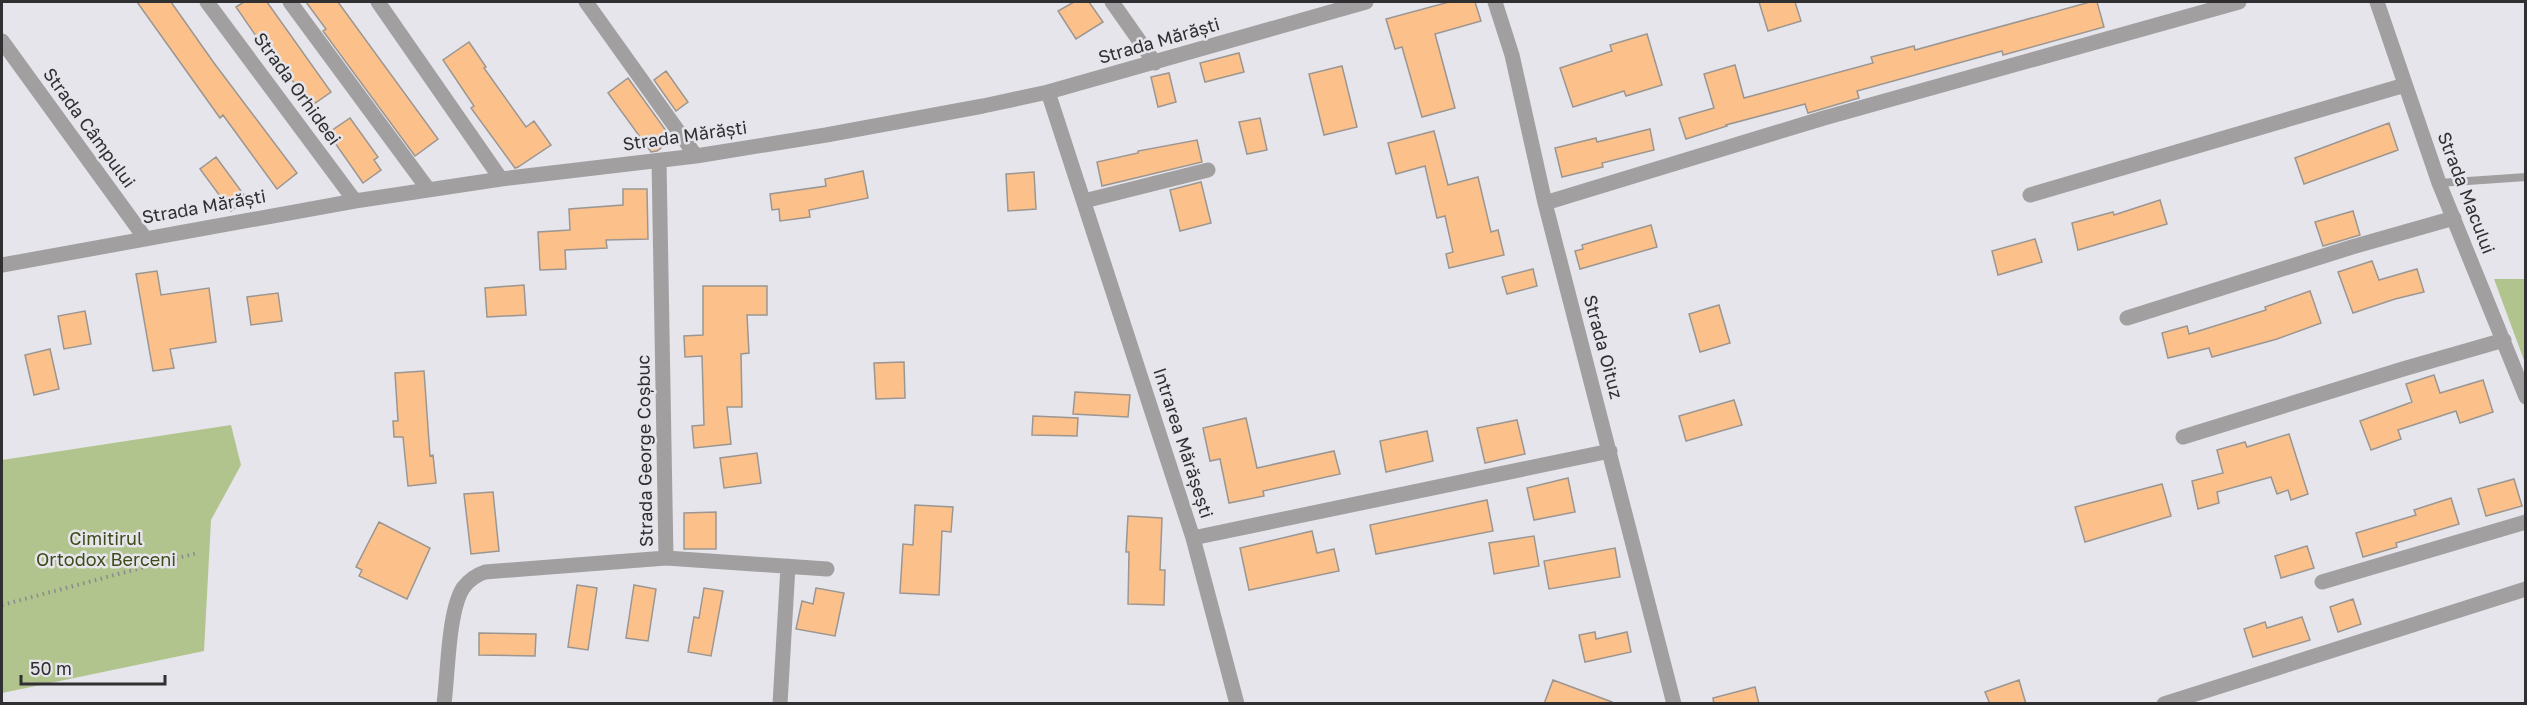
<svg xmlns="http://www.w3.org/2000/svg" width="2527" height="705" font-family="'Golos Text',sans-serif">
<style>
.green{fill:#b2c48d}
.building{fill:#fcc18b;stroke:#9b9692;stroke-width:1.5}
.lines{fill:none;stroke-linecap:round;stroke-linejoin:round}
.path{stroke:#8a8a8e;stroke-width:4;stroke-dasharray:1.5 4.5;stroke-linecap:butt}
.lane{stroke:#a29fa0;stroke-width:8}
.street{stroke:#a29fa0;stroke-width:15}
.labels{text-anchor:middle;stroke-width:5;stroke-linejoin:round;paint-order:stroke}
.street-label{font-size:18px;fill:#303032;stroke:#e6e5eb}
.park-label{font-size:18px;fill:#3c4b18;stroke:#e6e5eb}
</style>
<rect width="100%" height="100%" fill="#e6e5eb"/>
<path class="green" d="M2494,279h31v84z
M231,425l10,40 -30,55 -7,131 -202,42v-233z"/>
<path class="building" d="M137,2h34l43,61 83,110 -20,16 -54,-74 -3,3z
M244,2h23l64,90 -20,14 -30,-41 -3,3 -42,-61z
M306,2h32l100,137 -23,17 -92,-125 3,-2z
M1074,2h15l14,20 -27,17 -18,-28z
M1449,2h26l6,19 -46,13 20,74 -33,9 -20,-70 -7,2 -9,-30z
M1759,2h36l6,19 -33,10z
M2090,2h7l7,25 -101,28 -1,-4 -145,40 2,7 -51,15 -3,-9 -79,21 1,1 -41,13 -7,-21 35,-10 -10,-34 31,-9 9,33 129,-35 -2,-6 43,-11 1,4z
M1647,34l15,51 -36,11 -2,-5 -51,16 -13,-39 52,-17 -2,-6z
M469,42l17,25 -2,1 42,59 8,-6 17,24 -33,22 -3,1 -44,-60 3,-2 -31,-46z
M1239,53l5,19 -39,10 -5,-19z
M1342,66l15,61 -33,8 -15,-61z
M666,71l22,31 -12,9 -22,-31z
M1169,73l7,29 -18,5 -7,-30z
M628,78l44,61 -15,12 -6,1 -43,-59z
M350,118l28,39 -4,3 7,10 -18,13 -35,-50z
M1260,118l7,32 -20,4 -8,-32z
M2389,123l9,27 -94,34 -9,-26z
M1650,129l4,21 -52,13 1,4 -41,10 -7,-29 41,-10 1,4z
M1434,131l14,54 30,-8 13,55 7,-2 6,25 -55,13 -3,-14 7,-2 -8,-36 -8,2 -12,-52 -29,8 -8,-31z
M1197,140l5,22 -100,24 -5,-24 41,-9v-2z
M216,157l31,42 -16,12 -31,-42z
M863,171l5,27 -59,12 1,7 -30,4 -1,-12 -7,1 -2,-16 56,-8 -1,-7z
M1034,172l2,37 -28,2 -2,-37z
M1201,182l10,41 -31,8 -10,-41z
M623,189h24l1,50 -42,1 1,8 -42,2 1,19 -26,1 -2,-38 32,-2 -1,-21 54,-4z
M2160,200l7,24 -89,26 -6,-27 41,-11 1,3z
M2353,211l7,24 -37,11 -8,-24z
M1651,225l6,22 -77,22 -5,-18 8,-2 -1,-4z
M2035,239l7,23 -44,13 -6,-24z
M2372,261l7,19 38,-11 7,23 -29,7 -42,14 -15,-41z
M1533,269l4,17 -30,8 -5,-17z
M157,271l4,24 48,-7 7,54 -46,7 4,19 -21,3 -17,-97z
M524,285l2,30 -39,2 -2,-29z
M703,286h64v29h-20l2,38 -8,1 1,53h-15l4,37 -37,4 -2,-22 12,-1 -2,-69 -17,1 -1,-21 19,-1z
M2310,291l11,32 -44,16 -65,18 -3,-9 -41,10 -6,-25 25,-7 2,8 77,-24 -1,-3z
M278,293l4,28 -31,4 -4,-28z
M1719,305l11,38 -30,9 -11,-38z
M85,311l6,33 -27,5 -6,-33z
M50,349l9,40 -25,6 -9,-40z
M904,362l1,36 -29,1 -2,-36z
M424,371l6,85 3,-1 3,28 -28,3 -5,-49h-9l-1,-16h5l-3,-48z
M2434,375l6,18 43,-13 10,32 -33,11 -4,-12 -58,19 3,9 -30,11 -11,-29 52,-19 -6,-18z
M1075,392l55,3 -2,22 -55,-3z
M1734,400l8,25 -56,16 -7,-25z
M1033,416l45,2 -1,18 -45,-1z
M1246,418l11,50 77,-17 6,23 -77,17 1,5 -35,7 -9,-44 -10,2 -7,-33z
M1517,420l8,34 -40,9 -8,-35z
M1427,431l6,30 -47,11 -6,-31z
M2289,434l19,60 -17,6 -3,-10 -11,4 -6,-17 -54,15 2,11 -21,6 -6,-28 31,-8 -6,-23 28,-8 2,5z
M757,453l4,30 -37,5 -4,-30z
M1568,478l7,34 -41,8 -7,-32z
M2514,479l8,27 -36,10 -8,-27z
M2162,484l9,32 -86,26 -10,-35z
M493,492l6,59 -28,3 -7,-60z
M2451,498l8,26 -63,19 1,4 -34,10 -7,-24 60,-18 -2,-5z
M1487,500l6,31 -117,23 -6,-29z
M915,505l38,2 -2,25 -9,-1 -3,64 -39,-2 3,-49 10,1z
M716,512v37h-32v-36z
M1128,516l34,2 -2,52h5l-1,35 -36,-1 1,-52h-3z
M379,522l51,26 -23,51 -48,-23 3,-6 -6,-3z
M1312,531l5,22 17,-4 5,22 -90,19 -9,-42z
M1534,536l5,30 -45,8 -5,-31z
M2307,546l7,22 -33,10 -6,-22z
M1615,548l5,29 -71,12 -5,-28z
M577,585l20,3 -9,62 -20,-3z
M634,585l22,4 -8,52 -22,-3z
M704,588l19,3 -12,65 -23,-4 6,-35 5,1z
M816,588l28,5 -9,43 -39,-7 6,-28 11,3z
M2353,599l8,25 -23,8 -8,-25z
M2302,617l8,23 -57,17 -9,-28 21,-7 2,6z
M1595,632l1,7 31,-7 4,20 -46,10 -6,-27z
M479,633l57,1 -1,22 -56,-1z
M1553,680l59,22 -1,2h-67z
M2019,680l7,24h-36l-5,-12z
M1755,687l4,17h-45l-1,-6z"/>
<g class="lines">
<path class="path" d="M2,605l195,-52"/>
<path class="lane" d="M2439,183l87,-6"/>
<path class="street" d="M207,2l148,199
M290,2l138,187
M378,2l123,177
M586,2l110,154
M1112,2l43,61
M1495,2l17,53 33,148 129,501
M2377,2l62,181 87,214
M2,41l143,197
M1048,92l145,446 44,166
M659,161l7,397
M2030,195l375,-110
M1084,201l124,-31
M1545,203l279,-85 415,-116
M2,265l353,-64 146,-22 195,-23 130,-21 157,-29 65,-14 318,-90
M2127,318l225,-71 102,-29
M2183,437l220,-68 101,-29
M1193,538l417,-87
M2322,582l204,-60
M444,704c4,-30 4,-92 19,-116 6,-8 13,-13 22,-16l181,-14 161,11
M780,704l8,-138
M2164,704l362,-115"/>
</g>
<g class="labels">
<g class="street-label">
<text transform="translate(1159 41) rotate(-16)" y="6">Strada Mărăști</text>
<text transform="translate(297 89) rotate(54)" y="6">Strada Orhideei</text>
<text transform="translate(89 128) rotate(54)" y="6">Strada Câmpului</text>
<text transform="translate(685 136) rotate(-8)" y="6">Strada Mărăști</text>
<text transform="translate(2466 193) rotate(69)" y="6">Strada Macului</text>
<text transform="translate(204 207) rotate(-10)" y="6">Strada Mărăști</text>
<text transform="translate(1603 347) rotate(75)" y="6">Strada Oituz</text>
<text transform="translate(1183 443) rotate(72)" y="6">Intrarea Mărășești</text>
<text transform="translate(645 451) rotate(-91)" y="6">Strada George Coșbuc</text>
</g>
<g class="park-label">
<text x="106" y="545">Cimitirul<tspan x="106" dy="21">Ortodox Berceni</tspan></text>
</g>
</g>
<rect width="2527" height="705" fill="none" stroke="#303032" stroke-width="6"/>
<path d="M21 675v9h144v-9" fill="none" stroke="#303032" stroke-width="3"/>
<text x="30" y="675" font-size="18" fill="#303032" stroke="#e6e5eb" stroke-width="4.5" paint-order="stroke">50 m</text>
</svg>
